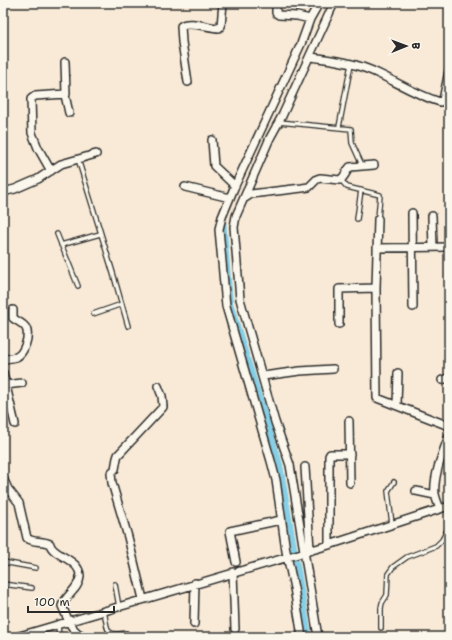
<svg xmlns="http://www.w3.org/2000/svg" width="452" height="640" font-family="'Shantell Sans',sans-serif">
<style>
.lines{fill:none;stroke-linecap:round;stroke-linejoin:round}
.canal{stroke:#86cfe6;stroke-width:6}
.lane-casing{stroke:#2b2b2b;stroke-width:6}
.street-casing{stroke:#2b2b2b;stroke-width:10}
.lane{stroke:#fbf7ec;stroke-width:3.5}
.street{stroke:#fbf7ec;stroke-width:7}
</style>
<rect width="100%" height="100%" fill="#f8ead6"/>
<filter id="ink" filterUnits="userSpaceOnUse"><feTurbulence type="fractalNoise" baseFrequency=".025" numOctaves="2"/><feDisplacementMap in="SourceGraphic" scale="8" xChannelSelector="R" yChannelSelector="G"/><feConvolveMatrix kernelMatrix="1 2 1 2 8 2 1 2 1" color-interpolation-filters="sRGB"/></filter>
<g filter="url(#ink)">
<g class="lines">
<path class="canal" d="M223,219l7,84 50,162 29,172"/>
<defs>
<path id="lane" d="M279,122l72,7 1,14 10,22
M339,127l12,-63
M78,159l35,114 15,53
M341,180l6,7 33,8 -2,24
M357,219l4,-29
M57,234l21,52
M61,245l39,-11
M93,314l29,-10
M392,524l-4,-33 6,-9
M3,562l33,6
M3,584l29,4
M115,584l4,23
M104,611c4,18 0,26 22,22
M58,625l1,12
M381,628v-20l1,-5 5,-8 1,-21 5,-7 14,-10 29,-11 6,-6 7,-13"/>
<path id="street" d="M276,3v10l3,2 18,1 13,3
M309,58l2,-1c23,3 46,6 68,17 21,10 38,21 61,28l3,-2 6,-29
M188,82l-6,-40 -1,-16c8,-6 28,2 38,2l2,-2 2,-23
M65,95l4,18
M212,140l2,26 21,20
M51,171l-13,-23 -6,-15 -1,-34 4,-3 31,-2 -1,-32
M185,187l45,11
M3,192l12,-3 23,-10 23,-15 35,-10
M245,198l6,-4 51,-6 7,-1 8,-8 3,-1 20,2c5,-3 6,-9 10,-13l24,-2
M412,213l1,94
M432,216l1,31
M378,219l-2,69 1,110 72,28
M377,248l72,-1
M339,324v-35l37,-1
M3,359c4,0 9,-1 13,-2 8,-3 14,-21 10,-29 -3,-5 -8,-6 -13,-10v-8
M3,373l12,51
M263,376l37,-5 33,-2
M442,380l7,-2
M6,385l16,-2
M397,405l1,-32
M349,421l1,62
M305,467l5,83
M3,478l5,11 11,14 8,35c6,5 15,2 23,6 2,12 31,15 30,33 -1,12 -15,19 -18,29 6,13 9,26 23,31
M416,491l19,4
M440,509c-2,-5 -4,-10 -5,-15 -2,-18 8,-42 14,-58
M329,545v-89l1,-2h20
M236,562l-6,-31 51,-11
M233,572l2,57
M143,599l-15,-62 -16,-54 -1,-10 4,-4 2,-11 1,-3 45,-48 -1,-11 -4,-10
M194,624l1,-41
M16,637l313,-92 120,-39
M302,637l-8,-49 -8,-37 -10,-71 -5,-19 -45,-155 -7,-77 3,-12 12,-29 67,-144 9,-25 9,-16
M318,637l-28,-172 -15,-43 -35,-123 -6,-72 2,-11 34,-78 12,-22 52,-113"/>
</defs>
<use href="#lane" class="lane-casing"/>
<use href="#street" class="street-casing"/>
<use href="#lane" class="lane"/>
<use href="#street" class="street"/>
</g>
</g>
<rect width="452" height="640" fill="none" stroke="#fbf7ec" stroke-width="16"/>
<rect x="8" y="8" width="436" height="624" fill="none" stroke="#2b2b2b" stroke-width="1.5" filter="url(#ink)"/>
<g transform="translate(406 46) rotate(89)" stroke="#fbf7ec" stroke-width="3" paint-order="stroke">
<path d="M0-3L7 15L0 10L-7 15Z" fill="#2b2b2b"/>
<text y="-6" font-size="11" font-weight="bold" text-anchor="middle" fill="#2b2b2b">B</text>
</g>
<path d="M28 606v6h86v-6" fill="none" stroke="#2b2b2b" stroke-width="2"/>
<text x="34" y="606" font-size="12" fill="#2b2b2b" stroke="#fbf7ec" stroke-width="3" paint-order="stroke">100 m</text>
</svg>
